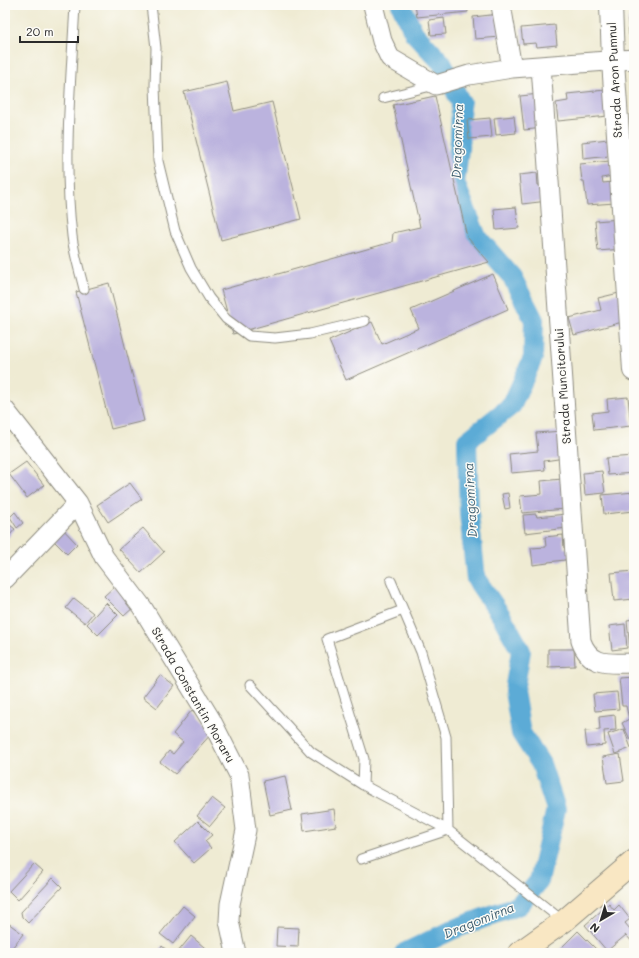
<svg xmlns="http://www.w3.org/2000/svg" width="639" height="958" font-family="Mali,sans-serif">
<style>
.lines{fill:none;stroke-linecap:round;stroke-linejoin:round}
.canal{stroke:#5cabd6;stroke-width:20}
.building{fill:#bbb3de}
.service-casing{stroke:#8d8b7f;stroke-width:11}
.minor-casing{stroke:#8d8b7f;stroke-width:21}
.tertiary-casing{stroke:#8d8b7f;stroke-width:24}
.secondary-casing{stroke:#8d8b7f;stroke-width:24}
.service{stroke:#fff;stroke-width:9}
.minor{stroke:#fff;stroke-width:19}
.tertiary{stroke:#fff;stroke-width:22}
.secondary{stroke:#f9e7c3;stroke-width:22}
.labels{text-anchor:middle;stroke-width:3;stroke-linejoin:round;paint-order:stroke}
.street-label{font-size:12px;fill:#2b2b2b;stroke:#fdfcf7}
.water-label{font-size:13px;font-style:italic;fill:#3f5e6f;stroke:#fdfcf7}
</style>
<rect width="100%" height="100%" fill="#fdfcf7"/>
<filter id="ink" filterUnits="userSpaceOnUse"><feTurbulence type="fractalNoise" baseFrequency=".025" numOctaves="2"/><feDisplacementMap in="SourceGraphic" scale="8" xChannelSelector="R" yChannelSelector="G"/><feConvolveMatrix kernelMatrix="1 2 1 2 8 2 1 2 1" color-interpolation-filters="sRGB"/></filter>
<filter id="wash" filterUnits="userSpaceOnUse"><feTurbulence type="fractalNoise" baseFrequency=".012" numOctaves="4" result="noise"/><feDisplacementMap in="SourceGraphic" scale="16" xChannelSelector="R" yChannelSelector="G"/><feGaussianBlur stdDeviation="0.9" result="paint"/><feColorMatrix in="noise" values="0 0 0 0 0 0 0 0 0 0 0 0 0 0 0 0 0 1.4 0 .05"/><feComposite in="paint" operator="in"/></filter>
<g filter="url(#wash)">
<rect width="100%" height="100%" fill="#efebd3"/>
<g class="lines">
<path class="canal" d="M401,5l13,28 28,30 19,40 -1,37 -5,43 22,54 35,40 22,43 -1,38 -21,47 -45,36 2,73 7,65 26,38 19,34 -7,40 7,42 20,31 15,45 -17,72 -20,24 -65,24 -50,24"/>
</g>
<g id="blocks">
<path class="building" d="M415,5h52l1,7 -51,5z
M499,14l2,23 -26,2 -2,-22z
M444,18l2,16 -15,1 -2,-15z
M628,19h6v15l-5,1z
M555,25l2,20 -20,2 -1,-4 -13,1 -2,-16z
M227,82l7,29 38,-9 29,117 -80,21 -37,-148z
M605,90l3,26 -50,5 -2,-18 12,-2 -1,-7z
M540,94l4,34 -20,2 -4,-34z
M435,96l32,141 22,25 -256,72 -12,-44 171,-48 1,-9 27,-6 -27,-122z
M514,116l2,17 -20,2 -2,-17z
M490,118l2,19 -23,2 -2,-19z
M608,139l1,17 -26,3 -1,-17z
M610,161l2,15 -10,2 1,5 10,-1 2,21 -28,2 -3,-24h-2l-2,-17z
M537,173l1,12 8,-1 2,17 -26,3 -3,-29z
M516,207l3,21 -23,2 -2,-21z
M620,219l3,30 -25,2 -3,-30z
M493,274l15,35 -162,71 -17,-39 43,-19 10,22 37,-16 -8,-18z
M109,283l35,138 -33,8 -35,-137z
M619,293l7,28 -52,14 -5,-17 32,-8 -3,-12z
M628,397l3,29 -37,4 -2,-17 16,-2 -1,-12z
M562,431l3,27 -21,3 1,9 -34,3 -2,-19 29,-3 -2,-18z
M634,456v17l-26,2 -2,-17z
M26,462l18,23 -17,13 -18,-24z
M602,471l3,22 -20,2 -2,-22z
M562,479l3,30 -43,4 -2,-17 22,-2 -1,-13z
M130,483l12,16 -34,23 -11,-17z
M634,492v19l-30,3 -2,-19z
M508,493l2,15 -5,1 -3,-15z
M15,512l8,11 -6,5 -7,-11z
M536,514l1,3 29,-3 1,14 -42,5 -2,-18z
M5,521l10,8 -10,12z
M60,526l17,18 -10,10 -18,-18z
M143,528l21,24 -23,21 -22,-24z
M563,535l1,13h4l1,10 -4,1v1l-17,2v1l-15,2 -2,-17 15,-1 -1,-10z
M634,571v28l-20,2 -3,-28z
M115,586l20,20 -11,10 -20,-20z
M74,598l19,15 -8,10 -19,-15z
M106,603l12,12 -20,20 -11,-11z
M634,619v31h-4l-3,-30z
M625,624l2,24 -15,2 -3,-24z
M548,649h26l1,17 -27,1z
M160,675l14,11 -17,22 -14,-11z
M634,677v60l-4,2 -8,-16 7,-4 -3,-13h-4l-3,-28z
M617,692l2,17 -24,2 -2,-17z
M192,710l21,22 -38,42 -15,-12 9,-11 4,3 10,-12 -10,-8z
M615,715l1,15 -12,1 1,14 -18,2 -2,-16 15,-1 -1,-13z
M624,729l7,19 -16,6 -7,-20z
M620,754l4,27 -17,2 -4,-26z
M285,776l7,34 -22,5 -7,-34z
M212,798l13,10 -15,18 -13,-10z
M334,809l2,17 -32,5 -2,-17z
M198,821l14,14 -7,6 6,7 -17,15 -19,-21z
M34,864l9,8 -25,28 -9,-9z
M53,878l9,9 -34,36 -6,-6 -1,-5z
M609,904l5,6 5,-5 11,14 -5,4 5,6 4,-4v19l-8,-9 -19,16 -22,-26z
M183,906l12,10 -22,28 -13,-10z
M8,923l15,11 -15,19 -3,-2v-24z
M277,927l22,1 -1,19 -22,-1z
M578,931l20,20 -1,2h-41z
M191,936l20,17h-34z
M162,946l8,7h-13z"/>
</g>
</g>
<g filter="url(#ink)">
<use href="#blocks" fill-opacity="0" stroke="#8d8b7f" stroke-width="1"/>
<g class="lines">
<defs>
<path id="service" d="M75,5c-4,77 -12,154 -3,231 2,18 8,36 12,53
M151,5l5,43 -1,38 3,75 17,70 16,37 18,30 17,21 23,17 26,2 35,-4 55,-13
M383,98l52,-13
M250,685l61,67 52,33 85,45 115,91
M363,785l1,-26 -37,-120 76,-29
M361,859l87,-29 -2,-93 -25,-85 -30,-71"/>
<path id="minor" d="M373,5l9,36 8,17 46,27 33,-10 43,-7 122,-9
M501,5l11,63
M541,66l40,575c10,27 29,22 53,22
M5,410l73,93 26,54 38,50 69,113 28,55 7,55 -16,74 -1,17 7,32
M5,579l73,-76"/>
<path id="tertiary" d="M611,5l2,56 21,309"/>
<path id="secondary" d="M519,953l45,-32 70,-60"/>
</defs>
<use href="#service" class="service-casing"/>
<use href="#minor" class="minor-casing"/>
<use href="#tertiary" class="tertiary-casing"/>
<use href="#secondary" class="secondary-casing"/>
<use href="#service" class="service"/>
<use href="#minor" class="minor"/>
<use href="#tertiary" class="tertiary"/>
<use href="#secondary" class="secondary"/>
</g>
</g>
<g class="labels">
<g class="street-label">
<text transform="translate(615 80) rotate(-93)" y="4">Strada Aron Pumnul</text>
<text transform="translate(563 386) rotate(-94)" y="4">Strada Muncitorului</text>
<text transform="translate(193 695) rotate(60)" y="4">Strada Constantin Moraru</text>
</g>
<g class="water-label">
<text transform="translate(457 141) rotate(-88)" y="5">Dragomirna</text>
<text transform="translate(470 500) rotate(-93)" y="5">Dragomirna</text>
<text transform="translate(479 920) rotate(-22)" y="5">Dragomirna</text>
</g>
</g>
<rect width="639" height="958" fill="none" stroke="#fdfcf7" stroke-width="20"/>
<g transform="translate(601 920) rotate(218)" stroke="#fdfcf7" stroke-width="3" paint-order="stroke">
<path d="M0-3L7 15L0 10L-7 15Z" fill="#2b2b2b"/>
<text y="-6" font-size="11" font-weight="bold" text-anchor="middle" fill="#2b2b2b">N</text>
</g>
<path d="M20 36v6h58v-6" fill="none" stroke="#2b2b2b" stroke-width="2"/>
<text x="26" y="36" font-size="12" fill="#2b2b2b" stroke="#fdfcf7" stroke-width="3" paint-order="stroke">20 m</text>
</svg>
